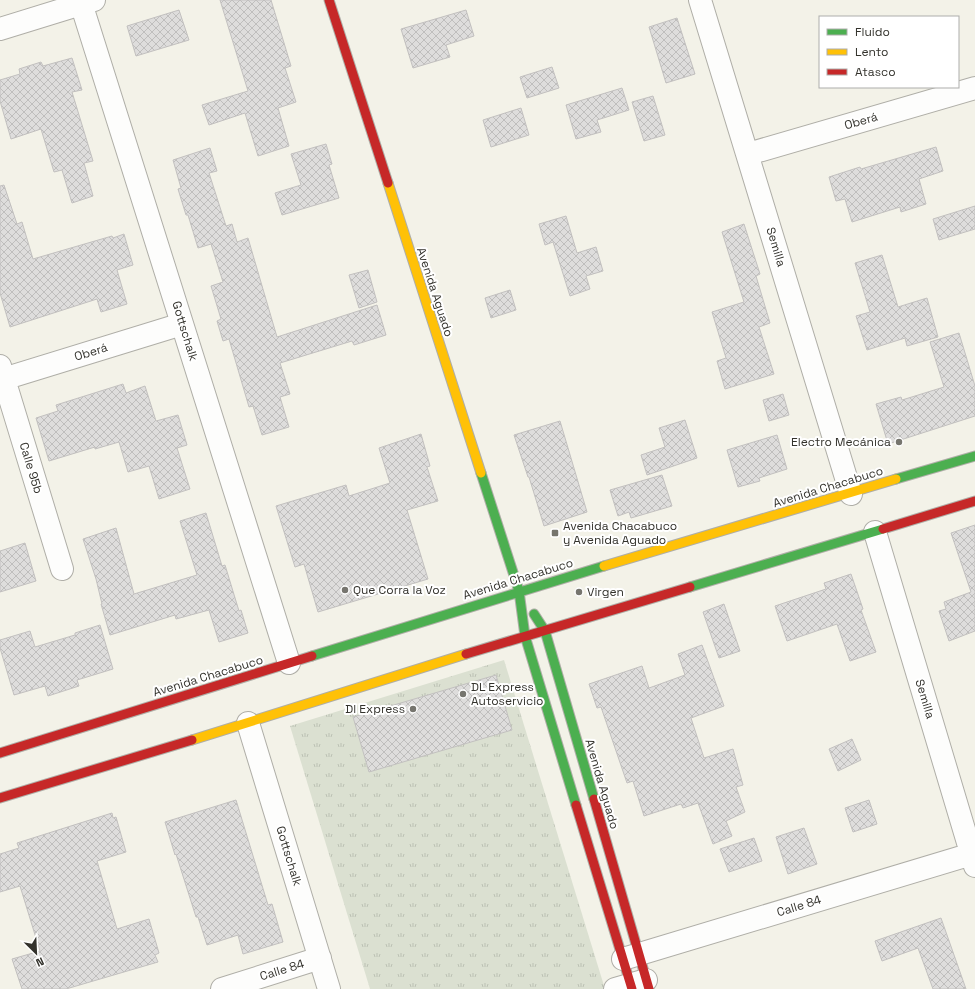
<svg xmlns="http://www.w3.org/2000/svg" width="975" height="989" font-family="'Space Grotesk',sans-serif">
<style>
.grass{fill:url(#grass-tufts)}
.building{fill:url(#building-cross-hatch);stroke:#c2c0bf}
.lines{fill:none;stroke-linecap:round;stroke-linejoin:round}
.street-casing{stroke:#afaea7;stroke-width:24}
.fast-casing{stroke:#afaea7;stroke-width:11}
.slow-casing{stroke:#afaea7;stroke-width:11}
.jam-casing{stroke:#afaea7;stroke-width:11}
.street{stroke:#fdfdfc;stroke-width:22}
.fast{stroke:#4caf50;stroke-width:9}
.slow{stroke:#ffc107;stroke-width:9}
.jam{stroke:#c62828;stroke-width:9}
.poi-dot{fill:#76756e;stroke:#fff;stroke-width:1.5}
.labels{text-anchor:middle;stroke-width:4;stroke-linejoin:round;paint-order:stroke}
.street-label{font-size:12px;fill:#33322c;stroke:#fff}
.poi-label{font-size:12px;fill:#33322c;stroke:#fff;text-anchor:start}
</style>
<defs>
<pattern id="grass-tufts" width="24" height="20" patternUnits="userSpaceOnUse"><rect width="24" height="20" fill="#dbe0d1"/><path d="M3 7l-1-3M5 7V3M7 7l1-3M15 17l-1-3M17 17v-4M19 17l1-3" fill="none" stroke="#bcc1b4"/></pattern>
<pattern id="building-cross-hatch" width="8" height="8" patternUnits="userSpaceOnUse"><rect width="8" height="8" fill="#dedddc"/><path d="M0 0l8 8M0 8l8-8" fill="none" stroke="#bfbebd"/></pattern>
</defs>
<rect width="100%" height="100%" fill="#f3f2e8"/>
<path class="grass" d="M504,660l101,329h-235l-80,-263z"/>
<path class="building" d="M220,0h51l20,66 -6,2 11,34 -18,6 11,38 -31,10 -13,-43 -36,12 -7,-20 46,-14z
M179,10l10,30 -53,16 -9,-30z
M466,10l8,26 -28,9 4,12 -37,11 -12,-39z
M677,18l18,56 -29,9 -17,-56z
M72,58l10,32 -10,2 21,69 -9,2 9,33 -21,7 -10,-33 -8,2 -13,-43 -30,10 -11,-38v-21l20,-6 -1,-5 22,-7 2,4z
M552,67l7,21 -32,10 -7,-21z
M622,88l7,22 -32,10 4,12 -25,7 -10,-34z
M653,96l12,39 -21,6 -12,-39z
M521,108l8,27 -38,12 -8,-27z
M326,144l6,20 -3,1 10,33 -57,17 -7,-22 26,-8 -10,-31z
M936,147l7,24 -24,8 7,25 -25,8 -1,-5 -48,15 -7,-23 -9,2 -7,-24 31,-10 1,2z
M210,148l7,23 -8,2 17,53 6,-2 5,18 11,-4 29,99 100,-32 9,30 -32,10 -2,-4 -72,22 10,31 -10,3 9,30 -27,8 -9,-29 -4,1 -20,-68 -6,2 -6,-20 4,-2 -10,-33 12,-4 -12,-38 -13,4 -10,-33h-2l-8,-26 3,-1 -8,-28z
M4,185l13,39 5,-2 11,37 79,-23 1,2 11,-4 9,31 -16,5 10,34 -26,8 -4,-13 -87,28 -10,-34v-107z
M975,206v23l-36,11 -6,-21z
M566,216l11,37 19,-6 7,24 -17,5 4,13 -20,7 -17,-54 -8,3 -6,-21z
M744,224l16,50 -4,2 14,47 -11,4 15,47 -49,15 -8,-28 9,-3 -14,-46 32,-10 -22,-70z
M882,255l16,52 29,-9 11,39 -31,9 -2,-8 -38,12 -11,-34 14,-4 -15,-49z
M368,270l9,32 -18,6 -10,-33z
M510,290l6,20 -25,8 -6,-20z
M959,333l16,53v30l-87,28 -12,-40 25,-7 1,3 42,-13 -14,-45z
M123,384l3,9 19,-7 11,35 22,-6 9,30 -10,3 13,41 -31,10 -10,-33 -21,6 -9,-30 -24,7v-2l-46,14 -13,-43 22,-7 -2,-6z
M783,394l6,21 -20,6 -6,-21z
M685,420l12,38 -50,17 -6,-20 24,-8 -6,-19z
M560,421l27,91 -43,14 -15,-49h-1l-14,-42z
M421,434l9,32 -3,1 11,34 -31,9 21,69 -110,33 -14,-48 -9,3 -19,-61 70,-21 3,11 41,-13 -11,-35z
M777,435l10,34 -28,9 1,3 -22,6 -11,-37z
M662,475l10,31 -41,12 -2,-6 -11,4 -8,-26z
M206,513l16,53 3,-1 14,46 2,-1 7,23 -29,9 -10,-32 -33,9 -1,-4 -65,20 -9,-31h1l-6,-25 -13,-40 33,-11 18,66 63,-19 -17,-54z
M975,525v106l-26,10 -10,-30 7,-2 -2,-7 27,-10 -20,-59z
M25,543l11,38 -36,11v-41z
M851,574l12,35 -2,1 15,42 -26,9 -13,-37 -50,17 -12,-35 51,-17 -2,-6z
M724,604l16,47 -21,7 -16,-46z
M100,625l13,44 -36,11 2,6 -31,10 -3,-10 -31,9 -14,-47v-8l30,-9 5,16 40,-12v-2z
M702,645l22,61 -33,12 13,40 29,-9 10,36 -7,2 9,25 -19,9 6,15 -19,8 -15,-41 -15,5 -2,-4 -37,12 -11,-35 -6,2 -26,-76 -4,1 -8,-24 53,-18 7,22 36,-13 -7,-21z
M496,675l16,55 -143,42 -16,-55z
M852,739l9,21 -23,11 -9,-22z
M236,800l32,105 4,-1 11,38 -40,12 -5,-19 -31,10 -9,-28h-2l-20,-63 -1,1 -10,-33z
M869,800l8,24 -24,8 -8,-24z
M112,813l1,5 3,-1 10,35 -29,9 20,68 32,-10 10,34 -4,2 3,7 -92,27h-44l-10,-30 28,-8 -20,-65 -20,6v-38l19,-6 -2,-5z
M804,828l13,36 -29,10 -12,-37z
M754,838l8,23 -33,11 -9,-23z
M941,918l25,71h-33l-15,-41 -36,13 -7,-20z"/>
<g class="lines">
<defs>
<path id="street" d="M80,0l209,663
M700,0l151,494
M0,29l94,-29
M748,154l227,-66
M0,366l62,203
M0,380l182,-56
M875,532l100,334
M248,723l81,266
M623,959l352,-106
M222,989l98,-31
M615,989l31,-9"/>
<path id="fast" d="M481,473l38,118 6,45 51,169
M896,479l79,-23
M690,587l193,-58
M534,614l11,17 49,168
M312,656l292,-90"/>
<path id="slow" d="M388,183l93,290
M604,566l292,-87
M192,740l274,-86"/>
<path id="jam" d="M329,0l59,183
M883,529l92,-28
M466,654l224,-67
M0,753l312,-97
M0,798l192,-58
M594,799l55,190
M576,805l56,184"/>
</defs>
<use href="#street" class="street-casing"/>
<use href="#fast" class="fast-casing"/>
<use href="#slow" class="slow-casing"/>
<use href="#jam" class="jam-casing"/>
<use href="#street" class="street"/>
<use href="#fast" class="fast"/>
<use href="#slow" class="slow"/>
<use href="#jam" class="jam"/>
</g>
<g class="poi-dot">
<circle cx="899" cy="442" r="4"/>
<rect x="551" y="529" width="8" height="8" rx="2"/>
<circle cx="345" cy="590" r="4"/>
<circle cx="579" cy="592" r="4"/>
<circle cx="463" cy="694" r="4"/>
<circle cx="413" cy="709" r="4"/>
</g>
<g class="labels">
<g class="street-label">
<text transform="translate(861 121) rotate(-16)" y="4">Oberá</text>
<text transform="translate(776 247) rotate(73)" y="4">Semilla</text>
<text transform="translate(435 292) rotate(72)" y="4">Avenida Aguado</text>
<text transform="translate(185 331) rotate(73)" y="4">Gottschalk</text>
<text transform="translate(91 352) rotate(-17)" y="4">Oberá</text>
<text transform="translate(31 468) rotate(73)" y="4">Calle 95b</text>
<text transform="translate(828 487) rotate(-17)" y="4">Avenida Chacabuco</text>
<text transform="translate(518 579) rotate(-17)" y="4">Avenida Chacabuco</text>
<text transform="translate(208 676) rotate(-17)" y="4">Avenida Chacabuco</text>
<text transform="translate(925 699) rotate(73)" y="4">Semilla</text>
<text transform="translate(602 784) rotate(74)" y="4">Avenida Aguado</text>
<text transform="translate(289 856) rotate(73)" y="4">Gottschalk</text>
<text transform="translate(799 906) rotate(-17)" y="4">Calle 84</text>
<text transform="translate(282 970) rotate(-17)" y="4">Calle 84</text>
</g>
<g class="poi-label">
<text x="891" y="446" text-anchor="end">Electro Mecánica</text>
<text x="563" y="530">Avenida Chacabuco<tspan x="563" dy="14">y Avenida Aguado</tspan></text>
<text x="353" y="594">Que Corra la Voz</text>
<text x="587" y="596">Virgen</text>
<text x="471" y="691">DL Express<tspan x="471" dy="14">Autoservicio</tspan></text>
<text x="405" y="713" text-anchor="end">Dl Express</text>
</g>
</g>
<rect x="819" y="16" width="140" height="72" fill="#ffffff" stroke="#adadab"/>
<rect x="827" y="29" width="20" height="6" fill="#4caf50" stroke="#adadab"/>
<text x="855" y="36" font-size="12" fill="#33322c">Fluido</text>
<rect x="827" y="49" width="20" height="6" fill="#ffc107" stroke="#adadab"/>
<text x="855" y="56" font-size="12" fill="#33322c">Lento</text>
<rect x="827" y="69" width="20" height="6" fill="#c62828" stroke="#adadab"/>
<text x="855" y="76" font-size="12" fill="#33322c">Atasco</text>
<g transform="translate(36 953) rotate(156)" stroke="#ffffff" stroke-width="3" paint-order="stroke">
<path d="M0-3L7 15L0 10L-7 15Z" fill="#33322c"/>
<text y="-6" font-size="11" font-weight="bold" text-anchor="middle" fill="#33322c">N</text>
</g>
</svg>
